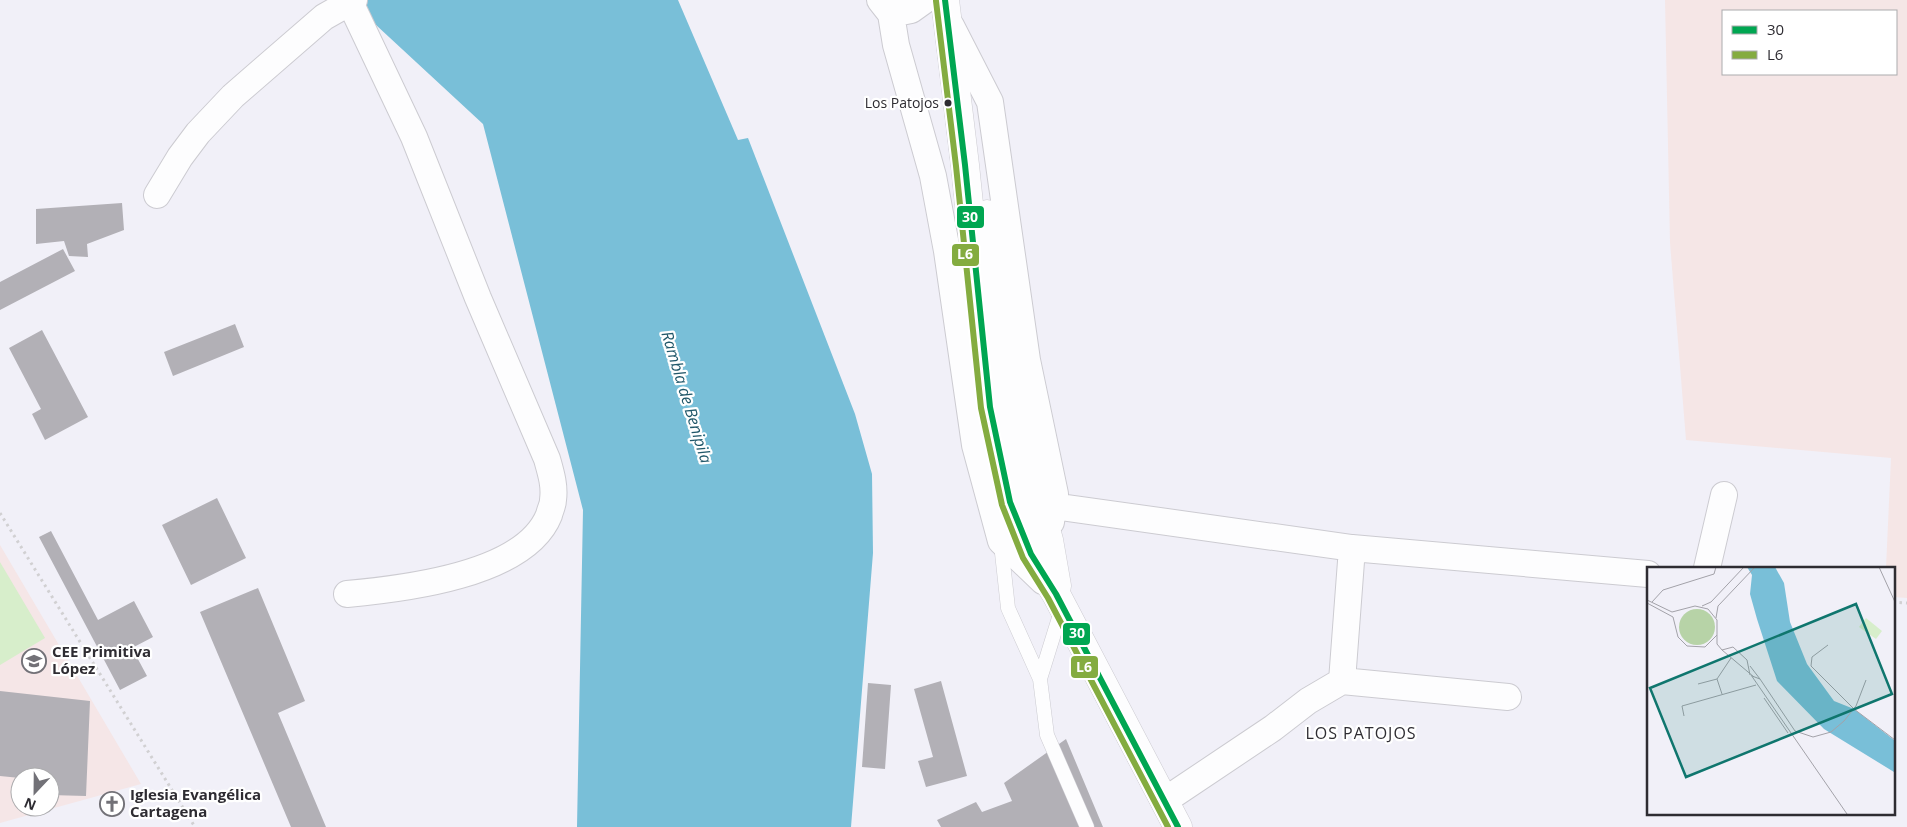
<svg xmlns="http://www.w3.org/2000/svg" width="1907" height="827" font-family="'Open Sans',sans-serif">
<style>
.industrial{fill:#f5e6e6;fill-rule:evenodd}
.education{fill:#f5e6e7;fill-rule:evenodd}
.green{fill:#d7eecb}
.water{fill:#79bfd8}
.building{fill:#b2b0b6}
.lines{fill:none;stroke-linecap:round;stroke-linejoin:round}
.service-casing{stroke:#cccbd1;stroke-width:15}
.minor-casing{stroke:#cccbd1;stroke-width:28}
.primary-casing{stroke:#cccbd1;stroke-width:29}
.path{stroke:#d1d0d2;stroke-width:3;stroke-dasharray:2.5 4;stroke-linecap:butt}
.service{stroke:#fdfdfe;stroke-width:14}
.minor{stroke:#fdfdfe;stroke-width:26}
.primary{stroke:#fdfdfe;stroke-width:28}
.bus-1-casing{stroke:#fff;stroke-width:10}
.bus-2-casing{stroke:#fff;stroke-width:10}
.bus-1{stroke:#00a651;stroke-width:6}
.bus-2{stroke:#84ac40;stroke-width:6}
.bus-dot{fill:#2e2c32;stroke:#fff;stroke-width:2}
.labels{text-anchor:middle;stroke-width:4.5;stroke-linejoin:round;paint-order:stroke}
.bus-label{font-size:14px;fill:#2e2c32;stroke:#fff;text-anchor:end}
.poi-label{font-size:15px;font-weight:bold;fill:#2e2c32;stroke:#fff;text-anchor:start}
.water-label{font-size:16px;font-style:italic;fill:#205769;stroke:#fff}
.neighbourhood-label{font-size:16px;letter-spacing:1px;fill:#2e2c32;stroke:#fff}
.inset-road{fill:none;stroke:#a3a2a9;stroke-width:1}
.view{fill:#0f766e;fill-opacity:0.15;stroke:#0f766e;stroke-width:2.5}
.inset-edge{fill:none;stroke:#2e2c32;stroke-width:2.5}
.line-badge{stroke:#fff;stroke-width:2}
.badge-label{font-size:14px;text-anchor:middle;font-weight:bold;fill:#fff}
</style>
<rect width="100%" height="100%" fill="#f1f0f8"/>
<path class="industrial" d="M1665,0h242v598l-14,-1v-29h-7l5,-110 -205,-18 -16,-197zM1723,11h173v63h-173z"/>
<path class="education" d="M0,545l141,239 -141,39zM20,777h30v30h-30z"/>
<path class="green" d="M0,562l45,76 -45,27z"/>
<path class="water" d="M349,0h329l60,140 10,-2 107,276 17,60 1,79 -22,274h-274l6,-317 -100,-386z"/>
<path class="building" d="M122,203l2,27 -37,14 1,13 -19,-1 -5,-15 -28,3v-35z
M63,249l12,22 -75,39v-28z
M235,324l9,23 -71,29 -9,-24z
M42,330l46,87 -43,23 -13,-26 9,-5 -32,-61z
M217,498l29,60 -55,27 -29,-60z
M51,531l47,89 36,-19 19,36 -21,11 15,28 -27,14 -81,-153z
M258,588l47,113 -27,12 48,114h-35l-91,-215z
M941,681l26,95 -41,11 -8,-26 15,-4 -19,-68z
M868,683l23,2 -6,84 -23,-2z
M0,691l90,10 -4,95 -36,-1v-18l-30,1 -20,-2z
M1066,739l37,88h-162l-4,-7 39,-18 6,10 30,-11 -8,-18z"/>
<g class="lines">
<defs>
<path id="service" d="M1001,544l7,64 32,71
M1062,608l-22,71 7,56 40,92"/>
<path id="minor" d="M880,0l11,14 5,31 37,131 14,75 28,194 26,96 42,40
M891,14l20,-4 14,-10
M951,26l39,76 37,258 28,134 -4,28
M157,195l23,-38 18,-24 35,-37 91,-79 30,-17
M1053,506l299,42 296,26
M1707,568l17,-73
M347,594c56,-5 178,-19 202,-79 1,-5 4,-10 4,-15 2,-14 -2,-27 -6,-41l-69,-161 -64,-161 -65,-137
M1342,681l10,-133
M1164,801l109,-73 35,-27 34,-20 166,16"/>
<path id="primary" d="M945,0l20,165 25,242 20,95 21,52 25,40 122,233
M987,214l27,190 12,56 23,80 8,46"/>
</defs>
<use href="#service" class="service-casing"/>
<use href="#minor" class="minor-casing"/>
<use href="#primary" class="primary-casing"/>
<path class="path" d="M0,513l195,314
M1893,602l14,1"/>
<use href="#service" class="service"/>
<use href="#minor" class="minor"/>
<use href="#primary" class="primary"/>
<defs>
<path id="bus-1" d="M945,0l20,165 25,242 20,95 21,52 25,40 122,233"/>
<path id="bus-2" d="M936,1l20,165 25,242 21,97 21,53 25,40 120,229"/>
</defs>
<use href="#bus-1" class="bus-1-casing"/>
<use href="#bus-2" class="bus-2-casing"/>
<use href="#bus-1" class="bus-1"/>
<use href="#bus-2" class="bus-2"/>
</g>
<defs>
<symbol id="school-ring" viewBox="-11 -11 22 22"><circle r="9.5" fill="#fff" stroke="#727177" stroke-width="1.5"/><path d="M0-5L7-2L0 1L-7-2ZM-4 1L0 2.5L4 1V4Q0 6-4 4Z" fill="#727177"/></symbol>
<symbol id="church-ring" viewBox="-11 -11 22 22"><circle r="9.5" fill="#fff" stroke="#727177" stroke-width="1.5"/><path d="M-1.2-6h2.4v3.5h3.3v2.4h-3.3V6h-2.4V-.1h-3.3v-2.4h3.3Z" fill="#727177"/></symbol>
</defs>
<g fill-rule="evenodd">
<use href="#school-ring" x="20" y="647" width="28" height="28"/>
<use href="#church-ring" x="98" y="790" width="28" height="28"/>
</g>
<circle class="bus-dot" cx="948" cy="103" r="4.5"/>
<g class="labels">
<g class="bus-label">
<text x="939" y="108">Los Patojos</text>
</g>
<g class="poi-label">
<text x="52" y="657">CEE Primitiva<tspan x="52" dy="17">López</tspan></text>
<text x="130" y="800">Iglesia Evangélica<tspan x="130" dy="17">Cartagena</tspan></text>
</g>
<g class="water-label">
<text transform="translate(687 397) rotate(73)" y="6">Rambla de Benipila</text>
</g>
<g class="neighbourhood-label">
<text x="1361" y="739">LOS PATOJOS</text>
</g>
</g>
<g transform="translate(1647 567)">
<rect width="248" height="248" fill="#f1f0f8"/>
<path d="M219,51l16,13 -6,8 -17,-12z" fill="#d7eecb"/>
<path d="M32 60a18 18 0 1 1 36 0a18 18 0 1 1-36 0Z" fill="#b7d3a7"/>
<path d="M100,0h28l9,16 6,39 17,42 27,37 20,8 40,31v32l-70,-43 -47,-48 -20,-62 -7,-25 2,-19z" fill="#79bfd8"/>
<path class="inset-road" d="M232,0l16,35M0,33l25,12 23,-6 13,3 9,11v15l-12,12 -18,-1 -9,-9 -5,-20 -26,-14M5,35l11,-12 51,-16 2,-7M55,39l9,-4 33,-35M69,51l2,-12 37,-39M70,68v9l5,6 32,27M181,78l-16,12 -1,9 43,43 41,31M75,83l11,-3 14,13 3,15M103,99l10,13M104,108l96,139M105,109l8,3 35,52 18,6 18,-5 13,-11 12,-15 10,-26M70,112l5,15M51,117l19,-5 14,-21M117,131l24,35M37,149l-2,-10 74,-21"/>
<path class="view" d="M209,37l36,90 -206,83 -36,-89z"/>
<rect width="248" height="248" class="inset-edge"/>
</g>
<g class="line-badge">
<rect x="956" y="205" width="29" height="24" rx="5" fill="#00a651"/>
<rect x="951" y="243" width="29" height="24" rx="5" fill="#84ac40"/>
<rect x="1062" y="622" width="29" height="24" rx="5" fill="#00a651"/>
<rect x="1070" y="655" width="29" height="24" rx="5" fill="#84ac40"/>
</g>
<g class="badge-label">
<text x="970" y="222">30</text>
<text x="965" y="259">L6</text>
<text x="1077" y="638">30</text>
<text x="1084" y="672">L6</text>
</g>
<rect x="1722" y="10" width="175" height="65" fill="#ffffff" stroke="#ababad"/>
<rect x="1732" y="26" width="25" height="8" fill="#00a651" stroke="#ababad"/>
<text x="1767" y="35" font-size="15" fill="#2e2c32">30</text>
<rect x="1732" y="51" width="25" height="8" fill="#84ac40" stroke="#ababad"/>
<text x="1767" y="60" font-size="15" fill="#2e2c32">L6</text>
<g transform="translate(35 792) rotate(202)"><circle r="24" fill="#ffffff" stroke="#ababad"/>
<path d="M0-4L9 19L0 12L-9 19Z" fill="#727177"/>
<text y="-8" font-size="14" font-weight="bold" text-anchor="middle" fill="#2e2c32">N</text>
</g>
</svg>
